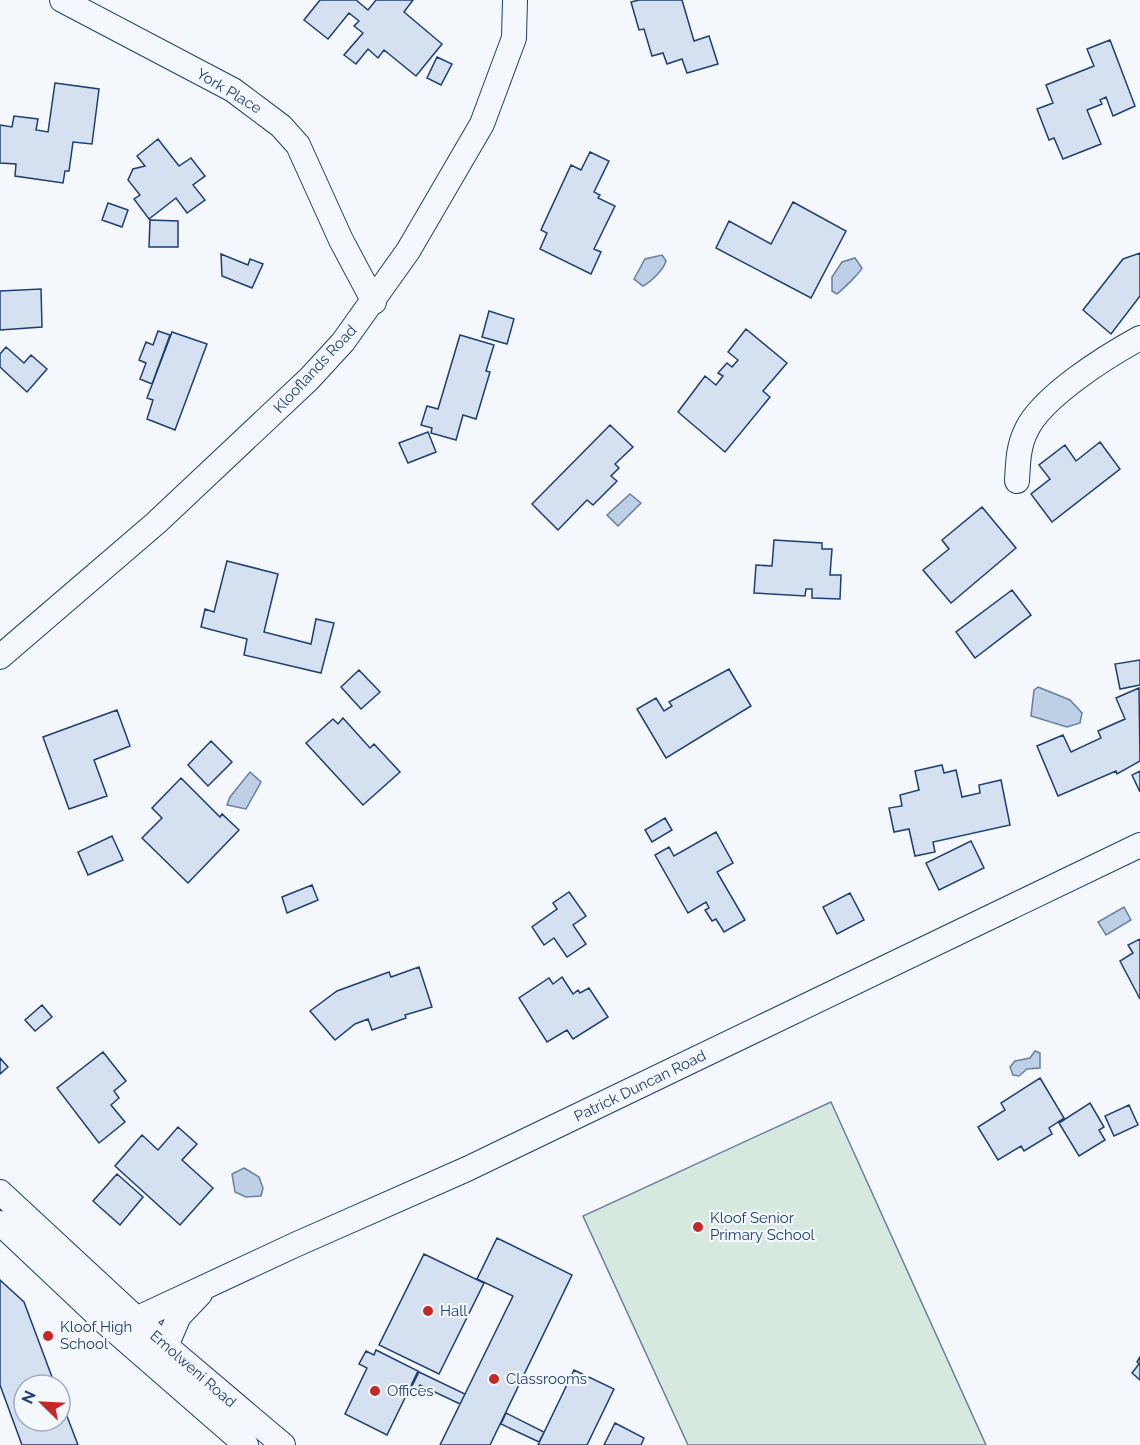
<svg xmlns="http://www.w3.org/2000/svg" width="1140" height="1445" font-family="Raleway,sans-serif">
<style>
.green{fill:#d7e8df;stroke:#687fa3;stroke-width:1.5}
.water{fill:#bed0e5;stroke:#687fa3;stroke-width:1.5}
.building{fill:#d5e0f0;stroke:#1d3f73;stroke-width:1.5}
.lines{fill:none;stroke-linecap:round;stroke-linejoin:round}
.street-casing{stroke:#1d3f73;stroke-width:26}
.street{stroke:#f4f7fb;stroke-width:24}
.poi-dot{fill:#c62828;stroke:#f4f7fb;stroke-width:2}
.labels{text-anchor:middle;stroke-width:4.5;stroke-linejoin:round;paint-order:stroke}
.street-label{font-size:15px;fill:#1d3f73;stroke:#f4f7fb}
.poi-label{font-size:15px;fill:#1d3f73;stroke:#f4f7fb;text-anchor:start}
</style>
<rect width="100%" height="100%" fill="#f4f7fb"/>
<path class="green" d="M831,1102l155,343h-298l-105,-229z"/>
<path class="water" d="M662,255l4,6c-2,8 -15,21 -23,25l-9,-7 11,-20z
M855,258l7,10c-2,5 -20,22 -25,26l-5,-3v-14l10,-15z
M630,494l11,9 -23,23 -11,-11z
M1038,687l32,13 12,13 -2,10 -13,4 -36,-11 3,-26z
M250,772l11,10 -15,27 -19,-4 3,-8z
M1124,907l7,13 -25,15 -8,-13z
M1035,1051l5,2v15l-13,1 -8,7 -6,-1 -3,-8 5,-6 15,-3z
M244,1168l15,9 4,11 -2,8 -15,1 -11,-5 -3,-18z"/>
<path class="building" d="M320,0h36l12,10 8,-10h37l-9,12 38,32 -26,32 -32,-26 -6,8 -10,-9 -12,15 -12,-9 19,-22 -9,-7 5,-5 -10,-8 -21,26 -24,-19z
M639,0h43l12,41 15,-5 9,28 -31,9 -5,-14 -15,5 -4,-11 -11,3 -8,-27 -5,1 -8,-28z
M1110,40l25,66 -22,10 -7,-19 -6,3 2,4 -15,6 14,34 -38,15 -9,-21 -5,2 -12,-31 16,-6 -7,-18 48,-19 -7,-17z
M437,57l15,7 -11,21 -14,-7z
M55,83l44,6 -7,55 -19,-2 -4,29h-4l-2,12 -48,-7 1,-12 -16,-1v-38l12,2 2,-11 24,3 -2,11 12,2z
M158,139l21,27 12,-8 14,18 -12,9 12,15 -18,13 -11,-15 -27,21 -15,-20 6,-4 -12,-15 5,-11 12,-3 -8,-10z
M590,152l19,9 -15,31 6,3 -2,3 17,8 -21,43 7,3 -10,22 -51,-25 7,-16 -6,-3 30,-65 10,5z
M793,202l53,29 -35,67 -95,-50 13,-27 42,23z
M108,203l20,7 -6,17 -20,-7z
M150,220l28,1v26h-29z
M1140,253v43l-29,38 -28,-24 40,-51z
M221,254l27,11 2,-6 13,5 -11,24 -30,-12z
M41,289l1,38 -42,3v-39z
M489,311l25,8 -7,25 -25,-7z
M746,329l41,34 -24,28 7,6 -45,55 -47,-40 27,-36 11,9 7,-9 -5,-3 9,-10 5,4 6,-7 -10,-8z
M158,331l12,4 -18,49 -12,-5 6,-16 -7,-3 7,-18 7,3z
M172,332l35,12 -32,86 -28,-11 6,-19 -6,-2z
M460,335l34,10 -8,26 4,1 -14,47 -13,-4 -7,25 -25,-7 1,-5 -11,-3 6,-19 11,3z
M6,347l18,16 7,-8 16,14 -20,23 -27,-25v-13z
M610,425l23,22 -18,17 4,4 -8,8 6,5 -24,24 -6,-5 -29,30 -26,-26z
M428,432l8,20 -28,11 -9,-20z
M1100,442l20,27 -68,53 -21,-28 19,-15 -11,-14 26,-20 11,16z
M982,507l34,41 -65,55 -28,-33 26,-21 -7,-9z
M774,540l48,3v6h10l-2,26h11l-1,24 -28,-1v-9h-6l-1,7 -51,-3 2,-28 16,1z
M227,561l51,13 -14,58 47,12 5,-25 18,4 -13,50 -77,-18 3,-16 -46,-12 4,-18 9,3z
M1012,590l19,25 -56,43 -19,-26z
M1140,660v25l-20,4 -5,-25z
M729,669l22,37 -85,52 -29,-49 19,-11 8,13 8,-5 -3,-4z
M359,670l21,22 -19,17 -20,-22z
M1139,688l1,73 -23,13 -1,-3 -58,25 -21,-50 26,-11 8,17 30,-14 -3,-7 27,-12 -9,-21z
M117,710l13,36 -36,14 13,36 -38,13 -26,-72z
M343,718l27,30 4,-4 26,28 -37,33 -57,-62 27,-24 5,5z
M211,741l21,21 -24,24 -20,-21z
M942,765l2,8 12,-3 6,27 18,-4 -1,-8 22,-5 9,45 -77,17 2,10 -20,4 -6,-27 -15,3 -5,-24 13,-2 -2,-11 19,-5 -4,-19z
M1140,771v21l-8,-17z
M181,778l39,39 2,-3 17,16 -51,53 -46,-45 20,-20 -10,-10z
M665,818l7,12 -20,12 -7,-12z
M716,832l17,31 -16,9 28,48 -21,12 -8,-13 -4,2 -7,-11 4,-2 -3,-6 -18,11 -33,-58 14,-8 5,9z
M112,836l11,24 -35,15 -10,-23z
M971,841l13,27 -45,22 -13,-27z
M312,885l6,15 -31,13 -5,-16z
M569,892l17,24 -13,9 13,19 -19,13 -13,-19 -10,7 -12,-18 25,-18 -4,-6z
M850,893l14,27 -27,14 -14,-27z
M1140,939v60l-20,-38 13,-8 -5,-8z
M419,967l13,40 -27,8 1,3 -34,12 -4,-11 -13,5 -20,16 -25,-29 27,-20 52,-19 2,5z
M562,977l11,17 5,-4 2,3 9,-5 19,29 -35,22 -6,-9 -20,12 -28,-44 30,-20 4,6z
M42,1005l10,12 -17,14 -10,-11z
M103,1052l23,29 -12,10 5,7 -8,7 14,17 -26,21 -42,-55z
M0,1058l8,9 -8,7z
M1040,1078l24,40 -15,10 3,6 -28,17 -3,-5 -23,14 -20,-33 27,-17 -4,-7z
M1090,1103l14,24 -5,3 6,10 -26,16 -20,-33z
M1129,1105l9,20 -24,11 -9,-20z
M178,1127l19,17 -15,16 31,28 -33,37 -65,-59 27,-31 16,15z
M117,1174l26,23 -23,28 -27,-24z
M497,1238l75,37 -82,170h-50l73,-149 -36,-17z
M424,1254l60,29 -45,91 -60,-29z
M0,1280l24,22 31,83h-31v36h36v-23l18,47h-56l-22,-60z
M376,1350l42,21 -31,64 -42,-21 22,-46 -8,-4 7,-13 8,4z
M1140,1357v23l-8,-7 7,-9 -2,-2z
M574,1370l40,19 -27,56h-49z
M419,1372l46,22 -5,10 -40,-19 -3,7 -6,-4z
M506,1413l38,19 -5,10 -38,-18z
M615,1423l29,15 -3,7h-37z"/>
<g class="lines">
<defs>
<path id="street" d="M62,0l171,90 48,36 17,19 43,95 33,62
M1017,481c1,-17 1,-34 9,-50 15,-34 81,-75 114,-93
M0,657l156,-134 153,-144 34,-37 65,-91 74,-127 32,-86 1,-38
M0,1192l166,154 117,99
M0,1223l107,101 139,121
M136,1319l161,-75 170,-75 673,-324
M166,1346l13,-30 21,-22"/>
</defs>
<use href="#street" class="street-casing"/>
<use href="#street" class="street"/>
</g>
<g class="poi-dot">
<circle cx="698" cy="1227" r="6"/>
<circle cx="428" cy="1311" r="6"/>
<circle cx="48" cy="1336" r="6"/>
<circle cx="494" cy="1379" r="6"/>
<circle cx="375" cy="1391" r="6"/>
</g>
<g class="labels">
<g class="street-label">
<text transform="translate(229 91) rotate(31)" y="5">York Place</text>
<text transform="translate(315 369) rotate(-47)" y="5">Klooflands Road</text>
<text transform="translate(640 1086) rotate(-26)" y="5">Patrick Duncan Road</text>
<text transform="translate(193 1369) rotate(41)" y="5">Emolweni Road</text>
</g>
<g class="poi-label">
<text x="710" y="1223">Kloof Senior<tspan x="710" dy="17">Primary School</tspan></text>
<text x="440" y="1316">Hall</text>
<text x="60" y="1332">Kloof High<tspan x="60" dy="17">School</tspan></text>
<text x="506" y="1384">Classrooms</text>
<text x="387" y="1396">Offices</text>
</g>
</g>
<g transform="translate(42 1403) rotate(294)"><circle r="28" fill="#f4f7fb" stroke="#9eadc5" stroke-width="1.5"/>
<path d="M0-4.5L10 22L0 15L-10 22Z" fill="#c62828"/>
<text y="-9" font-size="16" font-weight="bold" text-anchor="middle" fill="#1d3f73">N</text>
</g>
</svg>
